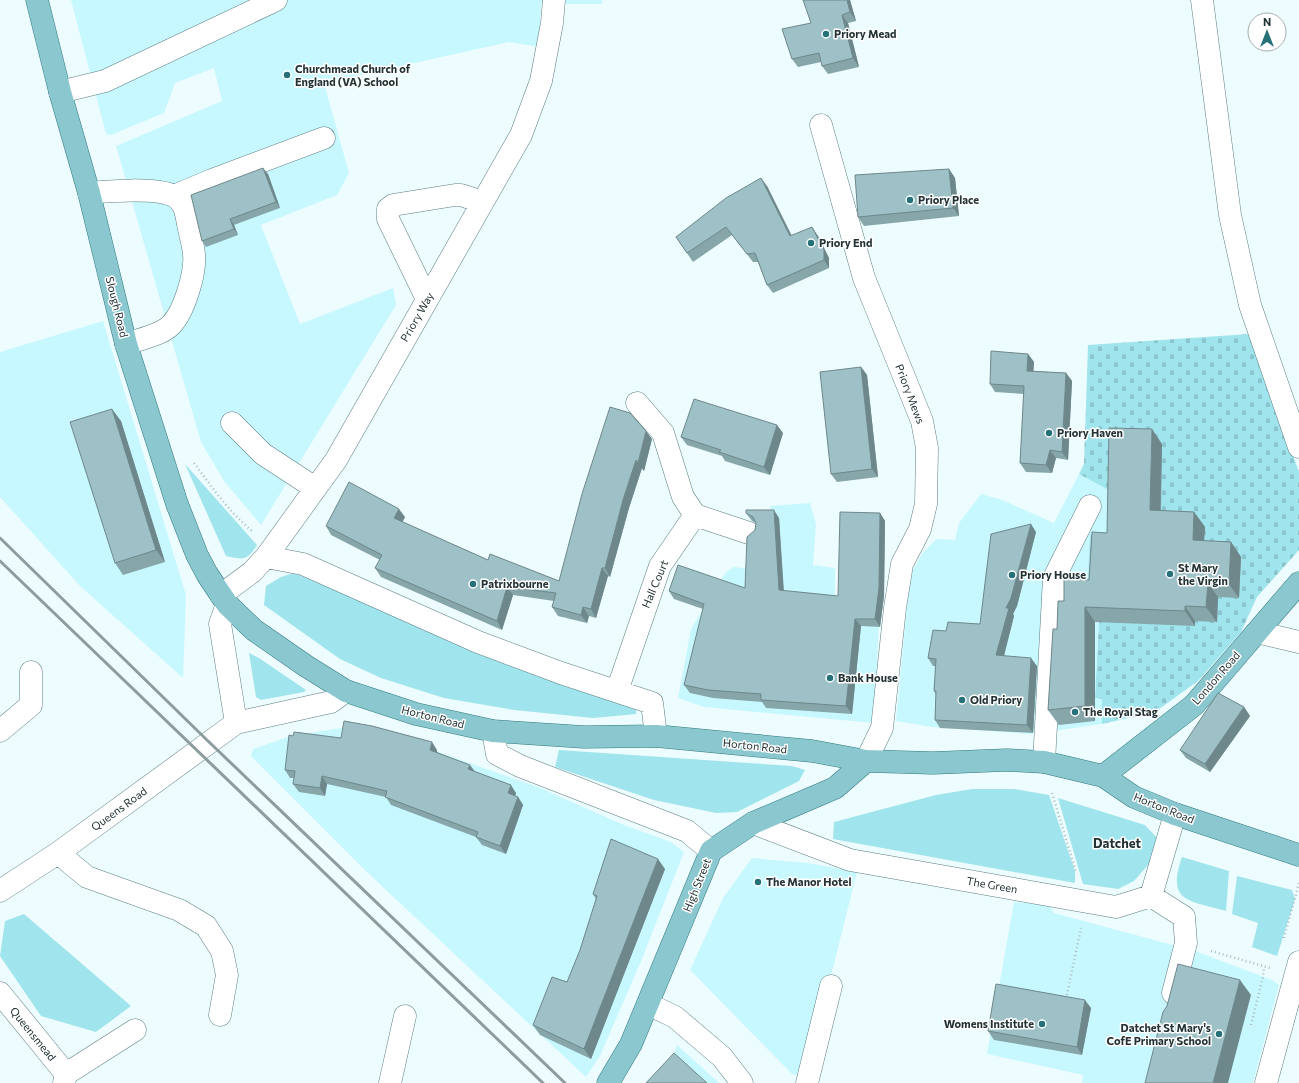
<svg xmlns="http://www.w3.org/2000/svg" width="1299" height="1083" font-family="Commissioner,sans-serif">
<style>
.built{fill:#c8f8ff}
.grass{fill:#a0e5ee}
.cemetery{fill:url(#cemetery-stones)}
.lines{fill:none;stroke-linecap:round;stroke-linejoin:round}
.minor-casing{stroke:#5b7d82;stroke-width:23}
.major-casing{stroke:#337b83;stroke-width:23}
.path{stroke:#acbbbd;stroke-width:2.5;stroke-dasharray:1 3;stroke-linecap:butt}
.minor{stroke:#fff;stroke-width:22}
.major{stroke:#8ac7ce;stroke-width:22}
.rail{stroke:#8d9c9e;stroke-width:3}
.wall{fill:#87a6aa}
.shaded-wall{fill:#6e878b}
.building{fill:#9dc1c6;stroke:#6e878b}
.poi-dot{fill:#267078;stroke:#fff;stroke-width:1.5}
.labels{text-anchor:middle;stroke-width:3;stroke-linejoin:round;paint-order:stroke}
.poi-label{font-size:11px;font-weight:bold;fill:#233234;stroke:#fff;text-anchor:start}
.street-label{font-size:11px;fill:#233234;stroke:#fff}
.quarter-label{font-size:13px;font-weight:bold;fill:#233234;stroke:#fff}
</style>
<defs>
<pattern id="cemetery-stones" width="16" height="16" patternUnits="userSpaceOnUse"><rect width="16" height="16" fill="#a0e5ee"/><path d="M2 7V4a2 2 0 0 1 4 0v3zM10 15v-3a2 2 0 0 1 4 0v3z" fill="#8ac5cd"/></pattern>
</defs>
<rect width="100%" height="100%" fill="#edfcfe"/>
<path class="built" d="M71,0h531v4h-61l-2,43 -30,-5 -185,41 25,90 -12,22 -76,30 39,99 93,-36 3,17 -135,220 -37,-44 -23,-39 -85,-296 106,-45 -8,-33 -39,15 -11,30 -53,22 -5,-1z
M103,321l83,274 -3,83 -103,-92 -80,-89v-145z
M1079,474l35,19 -4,42 -20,1 -3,64 13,3 -5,95 7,1v25l-70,10 -100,-7 -36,-6 14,-146 12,-21 14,-15 19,1 4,-17 22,-29 21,6 52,23z
M810,503l6,21 -3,41 22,3v30l45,4 -6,121 -170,-16 -26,-9 13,-69 35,-57 8,-5 17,2 25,-13 -6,-50z
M341,728l80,18 117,41 86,38 47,17 13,10 -42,107 -42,97 -14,21 -217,-203 -118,-118 2,-7 38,-13z
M752,858l56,5 49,9 -50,199 -14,4 -103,-105 33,-72z
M1014,902l35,3 5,8 141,38 77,29 7,5 -26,98h-171l1,-8 -96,-21z
M677,1045l42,38h-57z"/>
<path class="grass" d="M185,464l72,81c-10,16 -13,15 -31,11z
M294,573l163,68 179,65v8l-43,4 -79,-8 -70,-12 -63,-20 -41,-19 -76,-54 2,-19 15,-9z
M249,653l10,5 47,32 -2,2 -43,8 -5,-3z
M559,750l233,16 13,4 -6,11 -62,31 -21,1 -62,-13 -99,-33z
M972,789h42l35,6 26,76v12l-242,-44 1,-17 102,-27z
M1058,798l87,27 12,13 -8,26 -15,17 -16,8 -35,-5z
M1182,857l47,14 -3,40c-37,-11 -60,-8 -44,-54z
M1237,876l55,14 3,9 -18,57 -25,-9 6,-24 -26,-9z
M24,914l107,92 -35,26 -55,-16 -41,-60 5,-35z"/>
<path class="cemetery" d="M1249,334l50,138v78l-42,47 -16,35 -43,49 -43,31 -53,12v-25l-7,-1 5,-95 -13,-3 3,-65h20l4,-42 -35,-19 5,-10 4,-119z"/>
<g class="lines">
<defs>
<path id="minor" d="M1202,0l28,215 20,90 49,142
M60,92l45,-11 171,-81
M821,125l43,153 58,143 5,27 -1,56 -6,25 -18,35 -7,44 -13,120 -16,33
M89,193c22,-2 66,-6 85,3 11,6 12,17 14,28 2,10 5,20 6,30 2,19 -10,58 -23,71 -11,11 -32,14 -45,19
M174,196l38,-16 112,-42
M427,299l-39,-80v-10l5,-4 62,-10h6l21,7
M637,403l26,30 20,64 12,18
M232,423l31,31 52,34
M266,557l37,7 175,78 83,31 91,30 4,33
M221,595l31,-23 14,-15 70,-97 185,-325 20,-54 11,-58 2,-23
M227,604l-7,20 16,99
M1257,632l42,10
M617,691l43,-125 35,-51 54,18
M0,731l31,-26v-33
M493,731l4,23 23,12 167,65 24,20
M1044,762l10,-184 36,-72
M753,823l97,37 266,47 35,-11 24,-82
M58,853l29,24 92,33 27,16 16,25 5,24 -7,40
M0,891l58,-38 178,-130 95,-21 15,-11
M1151,896l33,21 2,26 -13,50
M0,993l66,81
M648,1004l27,13 47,40 20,26
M64,1083l2,-9 69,-44
M390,1083l15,-67
M807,1083l24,-97
M1266,1083l33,-121"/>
<path id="major" d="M37,0l23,92 29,101 37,151 51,160 20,51 10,19 20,30 27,26 52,36 40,25 70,23 77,17 91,6 72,-1 156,15 54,10 67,2 74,-3 37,2 59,14 31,21 41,17 124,41
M1103,776l91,-71 105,-122
M608,1083l23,-39 80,-193 42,-28 82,-35 31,-27"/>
</defs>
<use href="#minor" class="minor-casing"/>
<use href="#major" class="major-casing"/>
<path class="path" d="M194,463c18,24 35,49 58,68
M1052,793l24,79
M1284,938l15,-55
M1211,951l59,17
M1066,999l15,-71
M1251,1025l12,-48 1,-10"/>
<use href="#minor" class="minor"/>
<use href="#major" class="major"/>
<path class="rail" d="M0,538l209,204 356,341
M0,561l543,522"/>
</g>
<path class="wall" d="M850,0l6,21 -8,2 11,44 -31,7 -6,-8 -1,-4 -23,5 -6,-8 19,-36z
M949,169l6,9 4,38 -95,10 -6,-9z
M268,174l12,34 -46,17 4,10 -32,12 -4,-6z
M767,186l25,50h26l11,22v10l-56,25 -6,-8 -9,-23h-5l-21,-27 -39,27 -17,-25z
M1028,354l6,8 -1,9 33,2 6,8 -4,79 -12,-2 -4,15 -26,-1 -6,-9 4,-69 -29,-2 -5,-8z
M861,367l6,8 11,102 -41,5 -6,-8z
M121,421l44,141 -42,13 -8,-12z
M783,433l-13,42 -45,-14 -3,-5 -35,-11 -6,-8z
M652,439l-8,32 -2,-3 -13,40 -19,69 -2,-1 -12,42 -7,-2 -2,7 -29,-7 -6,-9 2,-6 -41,-6 -11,35 -121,-53 -6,-9 5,-8 -49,-25 -5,-9 79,-9 -3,5 86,38 71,21z
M1162,444l-1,67 33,1 11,15 -1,14 27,1 10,15 -2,41 -21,-1 -1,25 -22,-1v5l-100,-4v99l-36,4 -11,-15 9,-81 7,-28 25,-21 18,-47z
M746,513l33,5 5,73 54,5 42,-83 5,8 -1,75 -4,31 -19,-1 -9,88 -86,-6 -4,-6 -49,-4 -23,-5 -6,-8 19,-76 -29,-10 -5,-8 76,-3 10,-58 1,-7 -4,-2z
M1036,532l-19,74 -4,8 1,2 -10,40 33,10 -4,67 -93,-5 -5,-8 1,-25 -2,-4 2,-25h-3l-5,-8 18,-27 34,-7z
M1244,707l6,9 -40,56 -24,-14 -6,-8z
M293,736l144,14v2l79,41 -1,3 3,1 5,8 -17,49 -24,-9 -6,-8 -85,-32 -5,-8 -59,-13 -2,12 -26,-4 -6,-8 1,-6h-4l-5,-8z
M665,869l-74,190 -51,-24 -7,-10 34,-43 13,-32 16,-51 -3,-5z
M1091,1008l-9,47 -88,-15 -6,-9z"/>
<path class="shaded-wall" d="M847,0h3l6,21 -6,-9z
M842,15l6,8 11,44 -6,-9z
M263,168l5,6 12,34 -4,-6z
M949,169l6,9 4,38 -6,-8z
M761,178l6,8 29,59 -6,-9z
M230,219l4,6 4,10 -4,-6z
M812,227l6,9 11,22v10l-5,-8z
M1028,354l6,8 -1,17 -6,-8z
M861,367l6,8 11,102 -6,-8z
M1066,373l6,8 -4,79 -6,-8z
M112,409l9,12 44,141 -9,-12z
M777,425l6,8 -13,42 -6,-8z
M1152,429l10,15 -2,81 -10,-15z
M646,431l6,8 -8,32 -6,-8z
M1050,450l6,8 -4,15 -6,-8z
M636,460l6,8 -13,40 -19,69 -5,-9 18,-68z
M399,509l6,8 -5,10 -6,-9z
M774,510l5,8 5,80 -5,-8z
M1194,512l11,15 -2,28 -10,-15z
M880,513l5,8 -1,75 -4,31 -5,-8z
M1031,524l5,8 -19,74 -4,8 1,2 -12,47 -6,-8 10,-47z
M1231,542l10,15 -2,41 -10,-14z
M602,568l6,8 -12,42 -5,-9z
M1208,583l10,14 -1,25 -11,-15z
M507,587l6,8 -11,35 -5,-9z
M1185,606l10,15v5l-10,-15z
M583,607l6,9 -2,7 -6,-8z
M1085,607l10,15v99l-10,-15z
M855,619l6,7 -9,88 -6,-8z
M1031,658l6,8 -4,67 -6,-8z
M1244,707l6,9 -40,56 -5,-8z
M432,742l5,8 -1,8 -6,-8z
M470,765l6,8 -8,-4z
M322,776l5,8 -2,12 -5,-8z
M511,785l5,8 -3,8 -5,-8z
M518,797l5,8 -17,49 -6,-8z
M658,859l7,10 -74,190 -7,-10z
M1240,980l11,15 -23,88h-15z
M1085,1000l6,8 -9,47 -5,-8z"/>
<path class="building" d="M803,0h44l3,12 -8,3 11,43 -31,8 -3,-13 -27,6 -10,-30 29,-6z
M263,168l13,34 -46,17 4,10 -32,12 -11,-46z
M949,169l4,39 -95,9 -3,-42z
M761,178l29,58 22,-9 12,23v10l-57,25 -12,-32 -8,1 -21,-27 -39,26 -11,-16 50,-39z
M991,351l37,3 -1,17 39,2 -4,79 -12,-2 -4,15 -26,-2 4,-77 -34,-2z
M861,367l11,102 -41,5 -11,-102z
M694,399l83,26 -13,42 -45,-15 2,-2 -40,-13z
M610,407l20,6 16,18 -8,32 -2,-3 -13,40 -18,68h-3l-11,41 -8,-2 -2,8 -29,-8 4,-14 -49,-6 -10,34 -122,-53 7,-13 -56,-29 23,-44 50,27 -5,9 94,42 2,-6 69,27 23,-87z
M112,409l44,141 -41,13 -45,-141z
M1109,428l43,1 -2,81 44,2 -1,28 38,2 -2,42 -21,-1 -2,24 -21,-1v5l-100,-4v99l-37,4 5,-81h4l1,-28h6v-22l25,1 3,-48 15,1z
M746,510h28l5,80 59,6 2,-84 40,1 -1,75 -4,31h-20l-9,87 -85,-6v-6l-53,-4 -24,-5 20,-81 -35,-13 9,-26 67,23 2,-51 8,-7 1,-7 -3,-6 -7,-4z
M1031,524l-20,74 -5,10h3l-13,47 35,3 -4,67 -92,-5 1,-29h-2l2,-32 -8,-1 5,-28 13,1 2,-9 32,2 11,-90z
M1218,693l26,14 -39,57 -25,-14z
M344,721l28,5 60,16 -2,8 40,15 -2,4 43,16 -3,8 10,4 -18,49 -24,-9 2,-5 -93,-35 2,-6 -65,-15 -2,12 -27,-4 2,-13 -10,-1 4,-35 4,1 1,-4 47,6z
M611,839l47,20 -74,190 -51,-24 19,-48 15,5 13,-32 17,-54 -4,-2z
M1178,964l62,16 -27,103h-68l18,-71 4,-6z
M996,984l89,16 -8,47 -89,-16z
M674,1053l33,30h-61z"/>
<g class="poi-dot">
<circle cx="826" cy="34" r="4"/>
<circle cx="287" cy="75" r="4"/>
<circle cx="910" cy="200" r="4"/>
<circle cx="811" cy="243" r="4"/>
<circle cx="1049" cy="433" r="4"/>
<circle cx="1170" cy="574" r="4"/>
<circle cx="1012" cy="575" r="4"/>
<circle cx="473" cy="584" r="4"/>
<circle cx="830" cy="678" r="4"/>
<circle cx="962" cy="700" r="4"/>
<circle cx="1075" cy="712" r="4"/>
<circle cx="758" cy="882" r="4"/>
<circle cx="1042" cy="1024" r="4"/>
<circle cx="1219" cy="1034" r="4"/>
</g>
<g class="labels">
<g class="poi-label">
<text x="834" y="38">Priory Mead</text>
<text x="295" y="73">Churchmead Church of<tspan x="295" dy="13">England (VA) School</tspan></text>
<text x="918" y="204">Priory Place</text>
<text x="819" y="247">Priory End</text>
<text x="1057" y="437">Priory Haven</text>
<text x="1178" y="572">St Mary<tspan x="1178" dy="13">the Virgin</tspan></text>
<text x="1020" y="579">Priory House</text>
<text x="481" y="588">Patrixbourne</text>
<text x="838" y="682">Bank House</text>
<text x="970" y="704">Old Priory</text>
<text x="1083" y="716">The Royal Stag</text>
<text x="766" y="886">The Manor Hotel</text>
<text x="1034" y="1028" text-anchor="end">Womens Institute</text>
<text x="1211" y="1032" text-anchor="end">Datchet St Mary's<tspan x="1211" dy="13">CofE Primary School</tspan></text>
</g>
<g class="street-label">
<text transform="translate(117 307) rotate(76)" y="4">Slough Road</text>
<text transform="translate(417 317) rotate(-60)" y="4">Priory Way</text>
<text transform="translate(910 394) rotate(69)" y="4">Priory Mews</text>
<text transform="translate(655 584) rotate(-67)" y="4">Hall Court</text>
<text transform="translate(1216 678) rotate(-49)" y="4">London Road</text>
<text transform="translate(433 717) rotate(14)" y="4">Horton Road</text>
<text transform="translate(755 746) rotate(6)" y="4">Horton Road</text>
<text transform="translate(1164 808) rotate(22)" y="4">Horton Road</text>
<text transform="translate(119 809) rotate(-36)" y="4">Queens Road</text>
<text transform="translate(697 885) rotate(-68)" y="4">High Street</text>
<text transform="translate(992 885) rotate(10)" y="4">The Green</text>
<text transform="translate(33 1034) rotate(51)" y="4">Queensmead</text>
</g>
<g class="quarter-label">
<text x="1117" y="848">Datchet</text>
</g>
</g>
<g transform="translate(1267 32)"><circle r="19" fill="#ffffff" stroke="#a7adae"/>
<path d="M0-3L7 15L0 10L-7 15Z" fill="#267078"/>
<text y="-6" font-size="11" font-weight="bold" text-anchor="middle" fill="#233234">N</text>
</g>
</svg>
